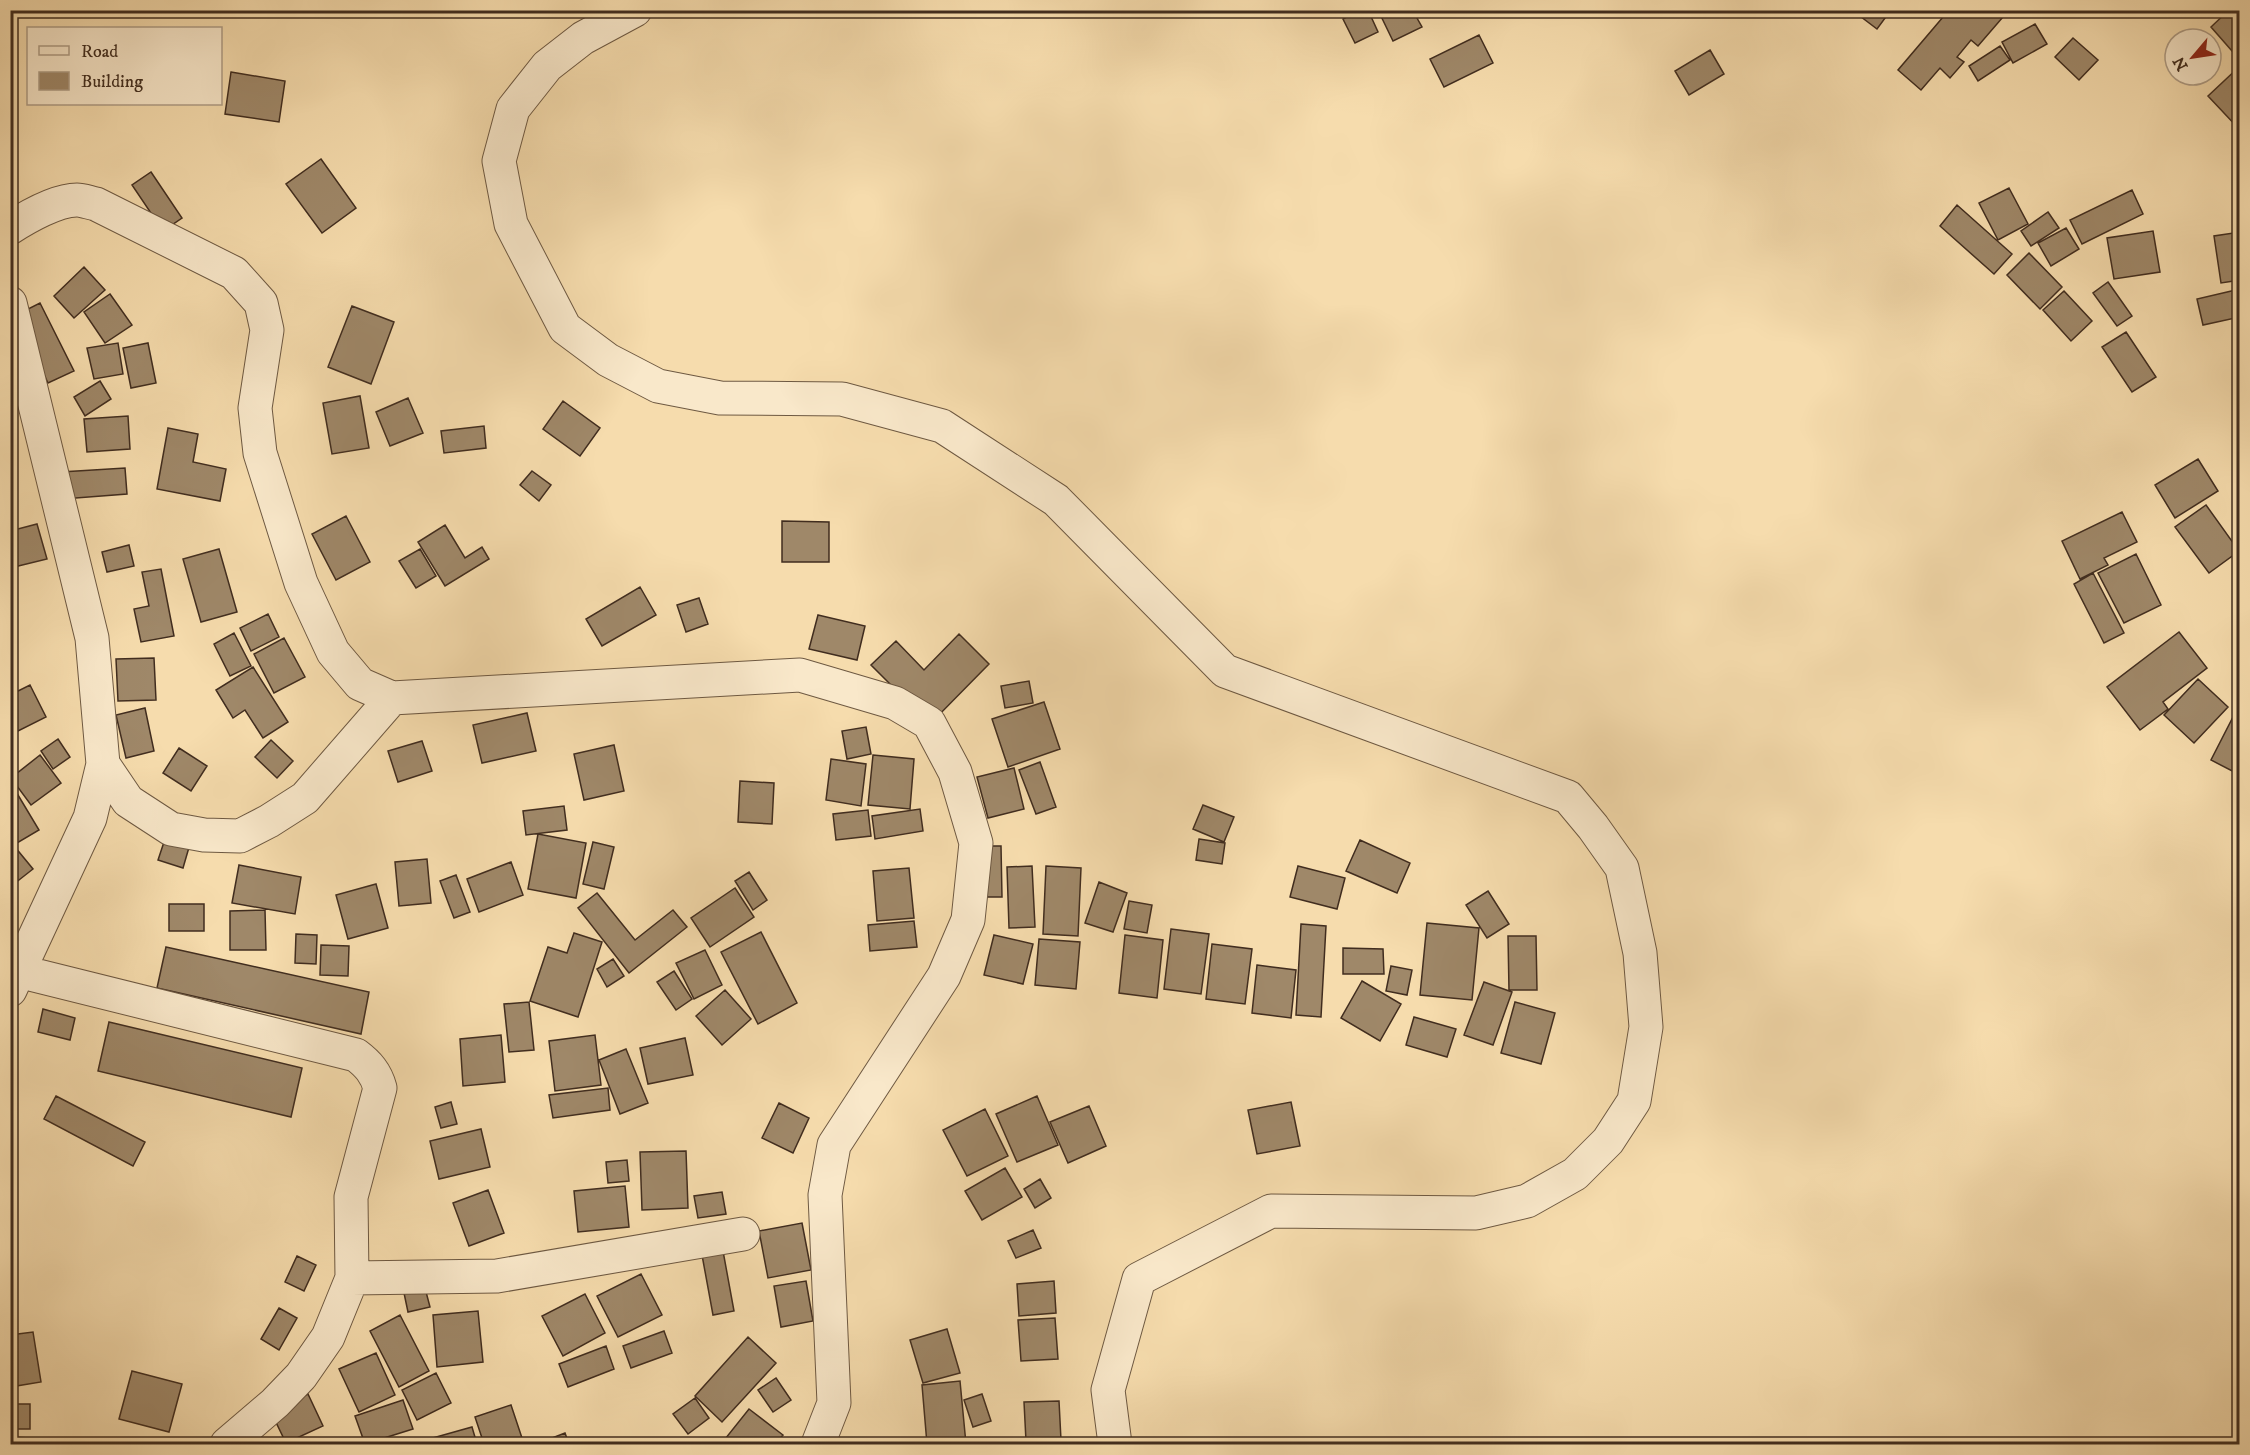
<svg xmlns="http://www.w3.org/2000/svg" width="2250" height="1455" font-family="'IM FELL DW Pica',serif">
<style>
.building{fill:#9f8869;stroke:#412d1f;stroke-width:1.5}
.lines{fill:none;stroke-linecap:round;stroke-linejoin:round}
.minor-casing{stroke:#6e5942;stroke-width:35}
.tertiary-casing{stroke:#6e5942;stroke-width:35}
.minor{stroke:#f9e8ca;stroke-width:33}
.tertiary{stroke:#f9e8ca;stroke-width:33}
</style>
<rect width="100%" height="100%" fill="#f6dcad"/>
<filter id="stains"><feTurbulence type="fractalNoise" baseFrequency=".00333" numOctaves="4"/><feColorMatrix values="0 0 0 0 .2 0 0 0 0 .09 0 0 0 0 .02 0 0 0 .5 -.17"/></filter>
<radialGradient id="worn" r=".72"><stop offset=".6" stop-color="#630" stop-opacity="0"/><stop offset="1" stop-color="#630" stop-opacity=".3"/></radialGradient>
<path class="building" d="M1360,10h8l10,22 -23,11 -12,-24z
M1378,10h54l-15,8 5,9 -29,14z
M1852,10h39l-14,19z
M1949,10h60l-31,36 -7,-6 -14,17 7,5 -14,16 -10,-10 -19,22 -23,-20z
M2229,10h11v35l-8,6 -21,-24z
M2035,24l12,20 -34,19 -11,-21z
M1479,35l14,28 -49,24 -14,-28z
M2073,38l25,22 -19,20 -24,-23z
M2000,46l10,14 -32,21 -9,-15z
M1710,50l14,24 -35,21 -14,-24z
M2240,66v62l-1,1 -31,-33z
M231,72l54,9 -6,41 -54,-8z
M321,159l35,49 -34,25 -36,-49z
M151,172l31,46 -19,13 -31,-46z
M2009,188l19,36 -30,16 -19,-37z
M2132,190l11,24 -61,30 -12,-24z
M1957,205l55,49 -18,20 -54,-48z
M2048,212l11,16 -28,18 -10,-15z
M2066,228l13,21 -28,17 -13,-23z
M2153,231l7,41 -46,7 -7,-41z
M2240,232v48l-19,3 -7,-47z
M2029,253l33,34 -22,22 -33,-34z
M84,267l21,23 -31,28 -20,-22z
M2108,282l24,34 -15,10 -24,-33z
M2240,289v28l-37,8 -6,-26z
M2064,291l28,30 -21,20 -28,-31z
M110,294l22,31 -27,18 -21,-31z
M40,303l34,68 -26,12 -32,-68z
M352,306l42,16 -23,62 -43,-17z
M2126,332l30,45 -24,15 -30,-45z
M118,343l5,31 -29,5 -7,-31z
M148,343l8,40 -25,5 -8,-40z
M100,381l11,18 -26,17 -11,-19z
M360,396l9,52 -37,6 -9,-51z
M408,398l15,35 -33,13 -14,-34z
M563,401l37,27 -20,28 -37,-27z
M128,416l2,33 -43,3 -3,-33z
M484,426l2,22 -42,5 -3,-22z
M168,428l30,6 -5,28 33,7 -6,32 -63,-12z
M2198,459l20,32 -43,27 -20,-33z
M125,468l2,26 -64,5 -2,-27z
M532,471l19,14 -12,16 -19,-16z
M2206,505l33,46 -30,22 -34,-46z
M2122,512l15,30 -33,16 4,7 -28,14 -18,-38z
M346,516l24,46 -34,18 -24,-46z
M782,521l47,1v40h-47z
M37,524l10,35 -37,9v-37z
M445,525l20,33 17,-11 7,12 -44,27 -27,-44z
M129,545l5,21 -27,6 -5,-20z
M219,549l18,63 -36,10 -18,-63z
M420,549l16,27 -20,12 -17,-27z
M2136,554l25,51 -37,18 -26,-50z
M161,569l13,67 -33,6 -7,-33 15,-3 -7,-34z
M2093,573l31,60 -20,10 -30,-59z
M640,587l16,28 -54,31 -16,-27z
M699,598l9,26 -22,8 -9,-27z
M268,614l11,23 -28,14 -11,-23z
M818,615l47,11 -8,34 -48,-11z
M2179,632l28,36 -44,34 5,7 -28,21 -33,-43z
M234,633l17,33 -21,10 -16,-32z
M959,634l30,30 -59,60 -59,-59 25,-24 28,29z
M284,638l21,39 -31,16 -20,-39z
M154,658l2,42 -38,1 -2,-42z
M253,667l35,55 -25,16 -18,-28 -12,8 -17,-28z
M2198,679l30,28 -34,36 -30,-28z
M1029,681l4,22 -28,5 -4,-22z
M30,685l16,32 -36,18v-40z
M1044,702l16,47 -52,18 -16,-48z
M145,708l9,43 -28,7 -10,-43z
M527,713l9,38 -54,12 -9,-38z
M2234,715l6,3v57l-29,-15z
M866,727l5,27 -24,5 -5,-28z
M58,739l12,18 -17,12 -12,-18z
M271,740l22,21 -16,17 -22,-21z
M422,741l10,30 -34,11 -10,-31z
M614,745l10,46 -40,9 -10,-46z
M179,748l28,18 -16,25 -28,-18z
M40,755l21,28 -30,22 -20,-27z
M873,755l41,4 -4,50 -42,-4z
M831,759l35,5 -5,42 -35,-6z
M1040,762l16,45 -20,7 -17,-44z
M1014,768l10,41 -36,9 -11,-41z
M740,781l34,2 -2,41 -34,-2z
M12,785l27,45 -22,13 -7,-11v-46z
M1203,805l31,12 -10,25 -31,-13z
M564,806l3,24 -41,5 -3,-24z
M920,809l3,22 -48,8 -3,-23z
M868,810l3,26 -35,4 -3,-26z
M168,830l24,7 -9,31 -25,-8z
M538,834l48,9 -10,55 -48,-9z
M1199,839l26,4 -3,21 -26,-4z
M1360,840l50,23 -13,30 -51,-22z
M10,841l23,28 -23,18z
M593,842l21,5 -10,42 -21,-5z
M978,846h23l1,51h-23z
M427,859l4,44 -32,3 -4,-44z
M511,862l12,33 -44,17 -12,-33z
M239,865l62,12 -6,37 -63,-11z
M1032,866l3,61 -26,1 -2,-61z
M1046,866l35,2 -3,68 -35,-2z
M1298,866l47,12 -8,31 -47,-12z
M909,868l5,50 -37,3 -4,-50z
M749,872l18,28 -14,10 -18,-29z
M456,875l14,37 -16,6 -14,-37z
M1099,882l28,11 -14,39 -28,-9z
M376,884l12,44 -40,11 -12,-44z
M735,888l19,29 -44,30 -19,-29z
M1488,891l21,33 -22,14 -21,-33z
M597,893l38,47 38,-30 14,17 -58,46 -51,-65z
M1129,901l23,4 -5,28 -23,-4z
M169,904h35v27h-35z
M265,910l1,40h-36v-39z
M914,921l3,26 -47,4 -2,-26z
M1427,923l52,5 -7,72 -52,-5z
M1301,924l25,2 -5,91 -25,-2z
M1171,929l38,5 -8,60 -37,-5z
M761,932l36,71 -39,21 -37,-72z
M574,933l28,9 -24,75 -48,-16 18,-54 19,6z
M296,934l21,1 -1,29 -21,-1z
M994,935l39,9 -10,40 -39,-9z
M1125,935l38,5 -6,58 -38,-5z
M1508,936h28l1,54h-28z
M1039,939l41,3 -4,47 -41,-4z
M1212,944l40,5 -7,55 -39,-5z
M321,945l28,1 -1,30 -28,-1z
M166,947l203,45 -8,42 -204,-46z
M1343,948l40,1 1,25h-41z
M705,950l17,35 -28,14 -18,-36z
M613,959l11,17 -17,11 -10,-18z
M1257,965l39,5 -5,48 -39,-5z
M1391,966l21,4 -5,25 -21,-4z
M674,971l18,28 -16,11 -19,-28z
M1362,981l39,23 -21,37 -39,-23z
M1484,982l28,10 -19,53 -29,-10z
M725,990l26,29 -29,26 -26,-29z
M529,1002l5,48 -25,2 -5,-48z
M1515,1002l40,11 -14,51 -40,-11z
M43,1009l32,9 -5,22 -32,-8z
M1414,1017l42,12 -9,28 -41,-12z
M109,1022l193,46 -11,49 -193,-46z
M501,1035l4,47 -42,4 -3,-47z
M595,1035l6,50 -46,6 -6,-50z
M685,1038l8,37 -45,9 -8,-36z
M626,1049l22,54 -28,11 -21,-54z
M608,1088l2,22 -57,8 -4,-23z
M56,1096l89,46 -12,24 -89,-47z
M1037,1096l21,49 -41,17 -21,-48z
M451,1102l6,22 -16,4 -6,-21z
M1291,1102l9,44 -43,8 -9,-44z
M779,1103l30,15 -16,35 -31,-15z
M1089,1106l17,40 -38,17 -18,-41z
M985,1109l23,47 -41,20 -24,-46z
M481,1129l9,38 -51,12 -9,-38z
M686,1151l2,57 -46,2 -2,-58z
M627,1160l2,21 -21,2 -2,-21z
M1005,1168l17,29 -40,23 -17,-29z
M1040,1179l11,19 -16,10 -11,-19z
M625,1186l4,41 -51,5 -4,-41z
M488,1190l16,43 -35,13 -16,-43z
M722,1192l4,22 -28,4 -4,-22z
M802,1223l9,47 -43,8 -9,-47z
M1033,1230l8,18 -25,10 -8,-17z
M723,1251l11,60 -21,4 -11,-60z
M297,1256l19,9 -12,26 -19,-9z
M641,1274l21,41 -44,22 -21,-41z
M806,1281l7,40 -32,6 -7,-41z
M1054,1281l2,32 -37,3 -2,-32z
M425,1288l5,19 -22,5 -4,-19z
M585,1294l20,39 -42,23 -21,-40z
M279,1308l18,10 -18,32 -18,-11z
M478,1311l5,51 -46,5 -4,-52z
M400,1315l29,56 -30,16 -29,-56z
M1055,1318l3,41 -37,2 -3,-41z
M947,1329l13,44 -37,10 -13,-43z
M664,1331l8,22 -41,15 -8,-22z
M33,1332l8,50 -31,5v-52z
M748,1337l28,26 -54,59 -27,-26z
M606,1346l8,23 -46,18 -9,-23z
M376,1353l19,42 -36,17 -20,-43z
M132,1371l50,13 -13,48 -50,-13z
M436,1373l15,30 -34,17 -15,-30z
M776,1378l15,22 -18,12 -15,-22z
M960,1381l6,63h-39l-5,-59z
M308,1394l15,32 -37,17 -15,-31z
M982,1394l9,27 -18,6 -9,-27z
M695,1398l14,20 -21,16 -15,-20z
M403,1400l10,29 -48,15 -10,-28z
M1059,1401l2,39 -35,1 -2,-39z
M10,1404h20v25h-20z
M511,1405l13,39h-40l-9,-27z
M749,1409l34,26 -8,9h-43l-7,-5z
M472,1427l5,17h-47l-1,-5z
M565,1433l4,11h-30v-1z
M10,1437l20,1v6h-20z"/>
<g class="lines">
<defs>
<path id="minor" d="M10,228c17,-11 47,-28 67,-28 6,0 13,3 19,4l138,69 27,30 6,27 -12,78 5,45 41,130 32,69 27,32 32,14 408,-23 95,28 34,20 26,49 21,71 -8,77 -24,56 -110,169 -9,50 9,208 -16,41
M10,303l82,335 11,126 -13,54 -80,172
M103,764l25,37 43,28 33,6 36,1 29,-15 36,-23 87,-100
M18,971l338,84c12,9 20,18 24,33l-29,109 1,81 -24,59 -27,39 -26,27 -48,41
M352,1278l145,-2 246,-42"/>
<path id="tertiary" d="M635,10l-52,28 -36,28 -34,43 -14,52 12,63 54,104 43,32 50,26 62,12 122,1 100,27 114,74 169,171 343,126 25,30 29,41 18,85 6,74 -12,74 -26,40 -33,33 -48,27 -51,12 -205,-2 -132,68 -31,111 7,54"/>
</defs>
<use href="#minor" class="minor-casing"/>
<use href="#tertiary" class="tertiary-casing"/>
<use href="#minor" class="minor"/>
<use href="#tertiary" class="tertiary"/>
</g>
<rect width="2250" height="1455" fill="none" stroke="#f6dcad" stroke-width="36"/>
<rect x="12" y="12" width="2226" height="1431" fill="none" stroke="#412d1f" stroke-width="3"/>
<rect x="18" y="18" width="2214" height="1419" fill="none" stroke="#412d1f" stroke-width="1.5"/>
<rect x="27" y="27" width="195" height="78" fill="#f9e8ca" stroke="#af9d86" stroke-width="1.5"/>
<rect x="39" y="46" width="30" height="9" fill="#f9e8ca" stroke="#af9d86" stroke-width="1.5"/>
<text x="81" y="57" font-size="18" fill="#412d1f">Road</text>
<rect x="39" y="72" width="30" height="18" fill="#9f8869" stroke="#af9d86" stroke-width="1.5"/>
<text x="81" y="87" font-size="18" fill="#412d1f">Building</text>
<g transform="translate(2193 57) rotate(241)"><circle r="28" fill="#f9e8ca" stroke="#af9d86" stroke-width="1.5"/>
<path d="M0-4.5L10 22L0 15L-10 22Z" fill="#8f2418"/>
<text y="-9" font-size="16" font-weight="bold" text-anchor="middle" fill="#412d1f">N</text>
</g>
<rect width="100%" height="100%" filter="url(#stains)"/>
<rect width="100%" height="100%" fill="url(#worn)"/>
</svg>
